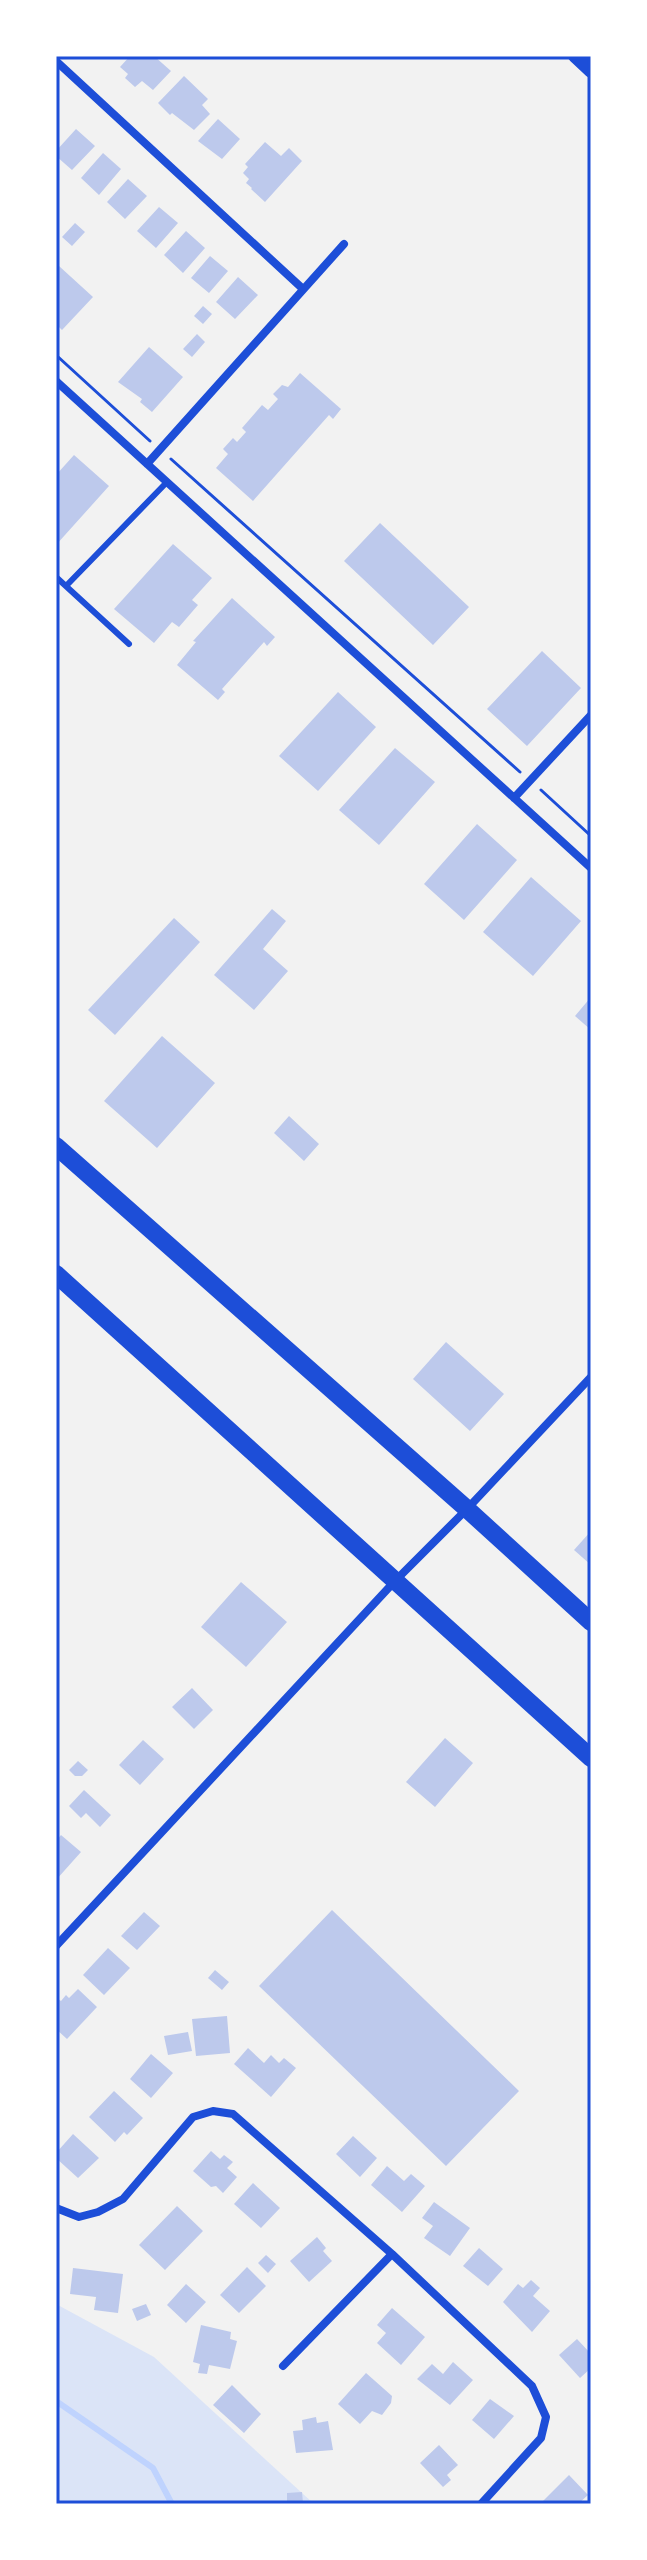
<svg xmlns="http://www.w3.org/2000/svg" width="647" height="2560" font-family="'Fira Sans Condensed',sans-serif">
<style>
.green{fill:#dbe4f7}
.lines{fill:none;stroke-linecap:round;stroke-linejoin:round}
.stream{stroke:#bfd3fe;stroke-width:6}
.building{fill:#bdc9ec}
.path{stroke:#1d4ed8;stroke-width:3}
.service{stroke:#1d4ed8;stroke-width:6}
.minor{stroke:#1d4ed8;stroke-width:8}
.tertiary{stroke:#1d4ed8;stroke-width:14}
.primary{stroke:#1d4ed8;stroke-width:18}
.neatline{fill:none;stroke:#1d4ed8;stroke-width:3}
</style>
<rect width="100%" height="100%" fill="#f2f2f2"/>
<path class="green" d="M56,2304l98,53 160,147h-258z"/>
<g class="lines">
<path class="stream" d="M56,2401l97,67 19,36"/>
</g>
<path class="building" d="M130,56h24l17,15 -18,19 -11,-9 -7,6 -10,-9 3,-4 -8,-7z
M184,76l24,23 -6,6 8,9 -16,16 -22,-17 -2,2 -12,-12z
M218,119l22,20 -18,20 -24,-18z
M76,129l19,17 -23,24 -16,-14v-5z
M265,142l16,14 8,-8 13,13 -37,41 -14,-13 1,-1 -6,-5 3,-4 -6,-6 5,-6 -3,-3z
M103,153l18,16 -22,26 -18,-17z
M128,179l19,17 -22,23 -18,-17z
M159,207l19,16 -22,25 -19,-17z
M75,223l10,9 -13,14 -10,-9z
M186,231l19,17 -22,25 -19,-18z
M210,256l18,15 -19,22 -18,-15z
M59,266l34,31 -31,33 -6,-6v-55z
M238,277l20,18 -23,24 -19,-17z
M203,306l9,8 -9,10 -9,-8z
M197,334l8,8 -13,15 -9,-8z
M149,347l34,30 -31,35 -12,-10 2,-3 -24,-17z
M300,373l41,36 -8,10 -4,-4 -76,86 -37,-33 12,-14 -5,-5 10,-11 4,4 9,-10 -4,-4 20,-23 6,5 10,-11 -5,-5 9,-9 6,2z
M74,455l35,31 -53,59v-70z
M380,523l89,84 -36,38 -89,-84z
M173,544l39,34 -20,22 6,5 -19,22 -7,-5 -18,21 -40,-34z
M232,598l43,39 -8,9 -3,-4 -42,47 3,3 -7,8 -41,-35 19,-23 -3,-1z
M542,651l39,37 -54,58 -40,-37z
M338,692l38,35 -58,64 -39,-35z
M395,748l40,34 -56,63 -40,-35z
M477,824l40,36 -53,60 -40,-36z
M531,877l50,44 -48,55 -50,-44z
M272,909l14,12 -23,28 25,22 -34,39 -40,-35z
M174,918l26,24 -85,93 -27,-25z
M591,997v33l-16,-14z
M162,1036l53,47 -58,65 -53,-47z
M289,1116l30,28 -15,17 -30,-28z
M446,1342l58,52 -34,37 -57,-52z
M591,1531v34l-17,-15z
M241,1582l46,40 -41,45 -45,-40z
M192,1688l21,22 -19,19 -22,-22z
M445,1738l28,25 -38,44 -29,-25z
M143,1740l21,19 -24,26 -21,-20z
M78,1761l10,9 -6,6h-7l-6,-6z
M84,1790l27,25 -11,12 -14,-14 -5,5 -12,-12z
M61,1835l20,17 -25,28v-39z
M332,1910l187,181 -73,75 -187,-180z
M144,1912l16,14 -23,24 -16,-14z
M108,1948l22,20 -26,27 -21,-20z
M215,1970l14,12 -7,8 -14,-12z
M78,1989l19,18 -30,32 -11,-10v-28l2,-2 3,2 5,-6 3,3z
M227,2016l3,37 -34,3 -4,-37z
M188,2032l4,19 -24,4 -4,-19z
M248,2048l16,15 7,-8 8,8 5,-5 12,10 -25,29 -37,-33z
M151,2054l22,19 -22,25 -21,-19z
M114,2091l29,27 -16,17 -3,-3 -9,10 -26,-25z
M73,2134l26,24 -21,20 -22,-20v-5z
M353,2136l24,22 -17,19 -24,-23z
M211,2151l9,8 4,-4 9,7 -6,6 10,9 -14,16 -7,-7 -5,1 -18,-16z
M387,2166l17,15 7,-7 14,12 -23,26 -31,-27z
M253,2183l27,25 -19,20 -27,-24z
M434,2202l36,26 -20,28 -26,-18 9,-12 -11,-8z
M177,2206l26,25 -38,39 -26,-25z
M317,2237l9,11 -3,3 9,10 -23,21 -19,-21z
M479,2248l24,21 -15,17 -25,-20z
M266,2255l10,9 -8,9 -10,-10z
M247,2267l19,19 -27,27 -19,-18z
M73,2268l50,6 -5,39 -24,-3 2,-13 -26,-3z
M531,2280l9,8 -7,8 17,15 -18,21 -29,-30 15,-18 5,4z
M186,2284l20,18 -20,21 -19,-18z
M146,2304l5,11 -14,6 -5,-12z
M392,2308l33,29 -24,28 -24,-22 9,-10 -9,-8z
M201,2325l30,7 -1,7 7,2 -7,28 -21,-4 -2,9 -9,-1 2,-9 -7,-2z
M577,2339l14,15v14l-11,10 -21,-23z
M453,2362l20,18 -23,25 -33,-26 15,-15 11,10z
M366,2373l26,23 -1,7 -9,12 -10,-4 -12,13 -22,-20z
M232,2385l29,29 -17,19 -31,-28z
M490,2399l24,17 -20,23 -22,-19z
M316,2417l1,6 11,-2 5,29 -37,3 -3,-22 10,-1 -1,-10z
M439,2445l19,20 -11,10 4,5 -8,7 -23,-24z
M569,2475l19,20 -10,9h-38z
M302,2492l1,11 -16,1v-11z"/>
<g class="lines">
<path class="path" d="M56,355l94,86
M171,459l349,313
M541,790l50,46"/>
<path class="service" d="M56,577l73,67
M66,586l101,-104"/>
<path class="minor" d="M56,61l247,228
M56,381l535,487
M147,464l197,-220
M514,798l77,-83
M56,1946l339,-365 72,-72 124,-132
M56,2208l23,9 19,-5 25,-13 70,-82 20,-6 20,3 159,140 140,132 14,31 -5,21 -60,66
M283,2366l109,-112"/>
<path class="tertiary" d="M575,56l16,15"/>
<path class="primary" d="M56,1146l411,363 124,113
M56,1274l535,484"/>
</g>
<rect width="647" height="2560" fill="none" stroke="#ffffff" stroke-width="116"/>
<rect x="58" y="58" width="531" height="2444" class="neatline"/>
</svg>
